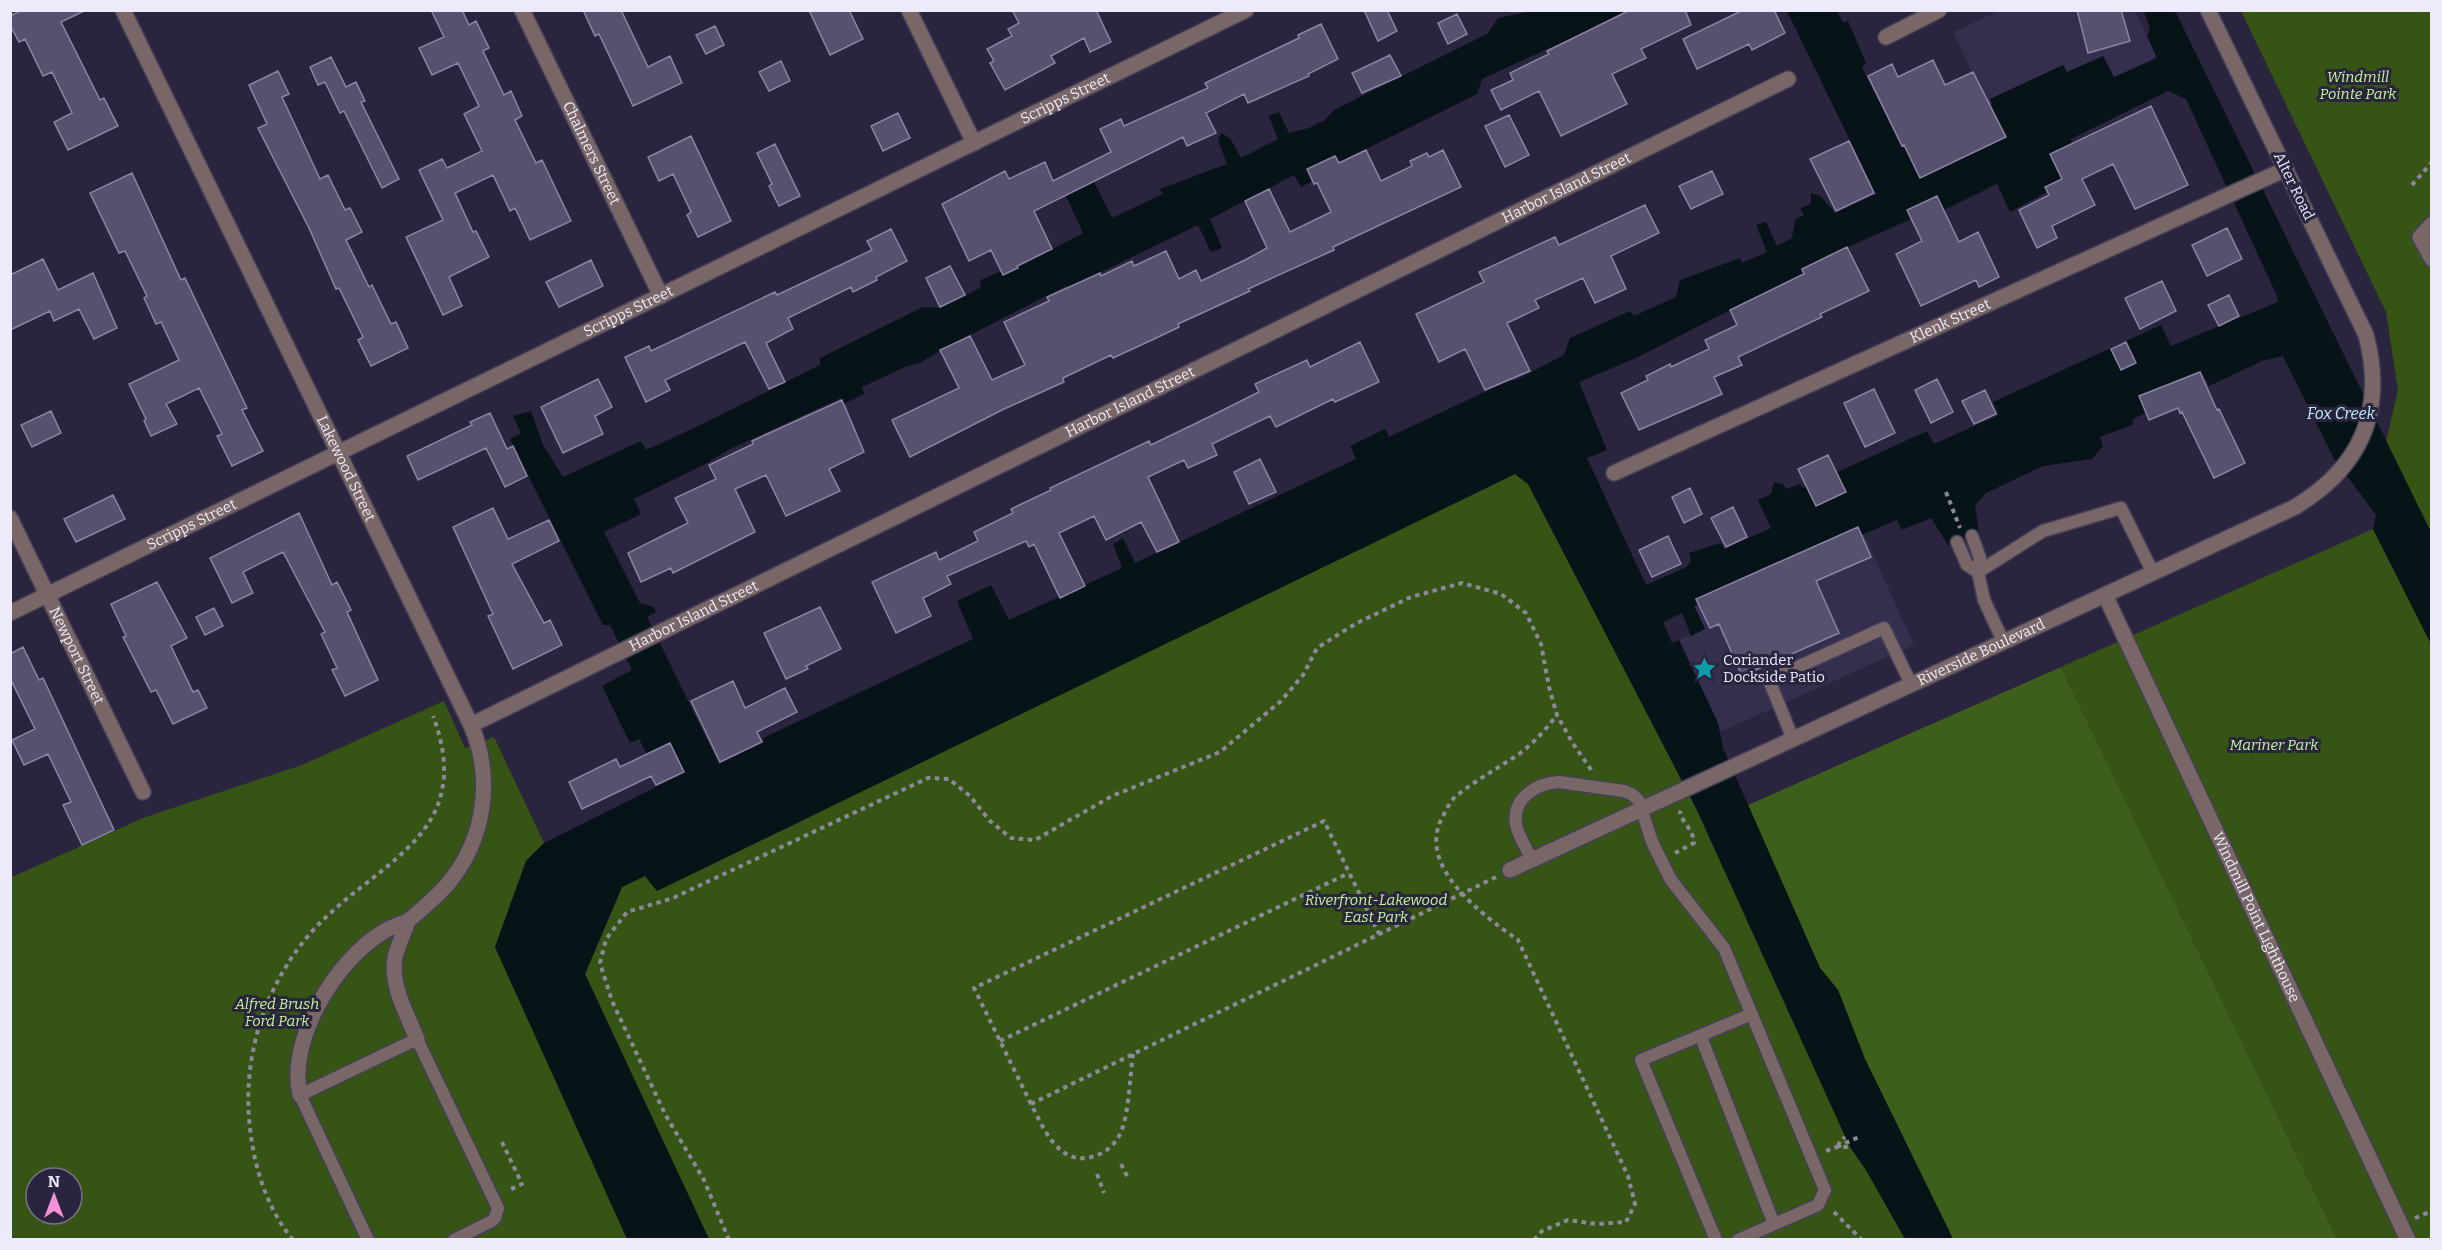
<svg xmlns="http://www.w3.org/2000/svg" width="2442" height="1250" font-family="Bitter,serif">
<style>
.built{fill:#352e4e}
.green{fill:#365514;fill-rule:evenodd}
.forest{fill:#3e5f1c}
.water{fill:#061317;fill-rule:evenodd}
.building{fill:#57516f;stroke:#8b85a5;stroke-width:1.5}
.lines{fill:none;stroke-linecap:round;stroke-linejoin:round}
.lane-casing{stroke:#454058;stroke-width:15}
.street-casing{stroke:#454058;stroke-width:18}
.path{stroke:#8c889d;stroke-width:4;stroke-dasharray:4.5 4.5;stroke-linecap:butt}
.lane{stroke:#786766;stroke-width:12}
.street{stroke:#786766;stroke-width:15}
.labels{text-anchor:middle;stroke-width:6;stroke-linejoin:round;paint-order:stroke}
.park-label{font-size:15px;font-style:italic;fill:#c3f698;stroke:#2a243e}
.street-label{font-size:15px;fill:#eceafb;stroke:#2a243e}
.poi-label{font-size:15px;fill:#eceafb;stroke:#2a243e;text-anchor:start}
.water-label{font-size:16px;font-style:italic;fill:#bdedfc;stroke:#2a243e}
</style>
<rect width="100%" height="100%" fill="#2a243e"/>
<path class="built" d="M1999,11h136l22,46 -43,21 -47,-5 -4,-8 -73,35 2,4 -4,2 -35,-74z
M1864,534l50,111 -194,87 -2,-9 -39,-83 26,-11 -11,-23z"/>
<path class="green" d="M2241,11h190v522l-45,-91 12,-52 -12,-78z
M1515,474l13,10 168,324 154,339 16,23 39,69h-1196l-124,-265 37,-87 23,-11 12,15z
M2373,529l58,115v595h-94l-276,-572z
M444,701l21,47 29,-11 50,106 -18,18 -31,86 132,292h-616l-1,-361 133,-60 159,-53zM36,1178h36v36h-36z"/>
<path class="forest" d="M2061,667l276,572h-384l-88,-180 -27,-69 -18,-22 -72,-163z"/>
<path class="water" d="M1532,11h97l-31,15 -23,19 -4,-7 -89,41 -5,15 -137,68 -4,-7 -29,14 5,12 -11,6 -7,-12 -84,44 12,29 -11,4 -13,-27 -130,63 -2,-2 -127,65 -19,12 -13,3 -45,21 2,7 -20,10 -3,-6 -113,52 -21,13 -73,36 7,15 -37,18 36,71 14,4 2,5 -9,5 72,147 45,-22 -1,-4 210,-99 -16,-38 34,-16 18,35 113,-52 -9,-24 10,-6 12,25 221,-104 -6,-13 35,-17 4,8 119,-56 8,-1 48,-25 6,-17 60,-27 4,5 42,-19 4,-17 60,-22 2,5 25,-11 -11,-27 10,-3 11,24 15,-8 3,-18 9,-5 -4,-7 11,-4v-11l9,3 15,17 41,-19 -89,-183h50l6,12 5,-2 18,42 -4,5 40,79 90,-43 -2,-5 73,-34 4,7 36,-16 11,21 43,-19 -10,-22 3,-7 -6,-18h31l256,521v112l-58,-115 3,-14 -43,-58 -50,-101 -21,5 -53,25 -8,-15 -62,25 6,17 -12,6 -1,6 -32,12 3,9 -11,13 -49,7 -57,27 -11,12 4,29 -31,11 -17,-27 -29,12 -5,-10 -203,86 11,23 -14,7 -9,-23 -19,9 9,21 7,-3 39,83 5,25 97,220 18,22 27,69 88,180h-48l-39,-69 -16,-23 -154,-339 -168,-324 -13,-10 -858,417 -12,-15 -23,11 -37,87 124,265h-82l-132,-292 31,-86 18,-18 140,-70 -14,-31 -24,11 -7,-14 -9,4 -28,-57 30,-16 -22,-45h-7l-93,-186 11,-6 -8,-17 18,-5 12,34 20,32 78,-36 5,9c59,-26 116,-56 174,-85v-7l103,-51 18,1 39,-20 1,-8 20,-9 3,4 79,-42 -17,-37 28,-14 18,36 51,-24 -3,-5 67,-25 -9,-23 3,-8 9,5 11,20 37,-19 -9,-23 10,-4 10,21 20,-5 16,-8 9,-10 153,-76 11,-16zM2168,91l18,8 91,197 1,6 -107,44 -10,-21 -168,77 6,13 -65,29 -7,-13 -124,57 -3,-4 -14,5 -3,-5 -9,-2 -3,12 -13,6 13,28 -47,21 -3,-6 -32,10 2,7 -4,7 -41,18 -59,-127 20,-8 -28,-68 57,-24 167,-85 -2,-5 110,-49 -4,-9 29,-14 8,14 53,-26 13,28 37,-20 -2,-5 16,-8 -11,-25 22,-11 -1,-4z"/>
<path class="building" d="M22,10h64l-25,12 39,78 4,-2 14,28 -50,24 -14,-28 18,-9 -20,-41 -9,4 -18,-37 -6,3 -9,-17v-9z
M431,10h31l7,15 7,-4 13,27 -6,3 21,44 7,-4 11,25 -7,4 21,43 6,-3 29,61 -41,19 -15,-32 -5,3 -17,-36 -38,18 18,39 3,-1 13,26 -40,20 13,29 -19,9 -37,-78 37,-17 -24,-50 23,-11 5,9 35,-17 -18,-37 15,-8 -21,-43 -26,12 -13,-27 25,-11z
M583,10h38l27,57 22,-11 12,27 -49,23 -34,-72 -4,2z
M809,10h40l14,29 -33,16z
M1012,10h84l15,32 -21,10 -6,-14 -33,18 4,7 -50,27 -15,-27 4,-2 -7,-12 25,-13 -4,-7 11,-6z
M1364,10h23l10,21 -19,10z
M1630,10h55l6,15 -50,24 5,9 -34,16 15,30 -66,32 -22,-45 -38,19 -10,-20 22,-10 -3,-7 39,-19 -2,-3z
M1743,10h31l11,23 -33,17 -3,-6 -52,25 -14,-30z
M2077,10h44l9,31 -42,12z
M1457,14l10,20 -19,10 -10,-21z
M1321,24l17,35 -30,15 1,2 -61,27 -4,-9 -38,19 10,20 -29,13 -4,-9 -149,74 18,38 -35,17 1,2 -15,7 -12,-25 -22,11 -27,-57 63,-33 4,8 36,-17 8,19 58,-29 -11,-23 21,-10 3,7 84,-38 -3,-5 94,-45 -1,-3z
M715,26l9,19 -18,9 -10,-19z
M1390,55l11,21 -39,17 -10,-20z
M331,57l15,30 10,-5 9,19 -4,1 38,77 -17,9 -38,-77 -4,2 -15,-31 -7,3 -8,-18z
M1933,60l12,25 28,-13 33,65 -86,41 -16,-33 -2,1 -34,-70 24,-12 6,13z
M781,61l9,20 -21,10 -10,-19z
M278,71l11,23 -7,3 38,82 8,-4 17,35 5,-2 12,24 -16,8 23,47 3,-2 19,39 5,-2 12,26 -37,18 -13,-26 5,-3 -24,-49 -3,1 -27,-61 -51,-100 9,-4 -18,-39z
M2151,106l37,79 -53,24 -22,-45 -31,15 13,26 -43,21 5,12 -20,10 -18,-38 30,-15 -4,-8 17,-8 -12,-25z
M898,113l12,25 -27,13 -12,-25z
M1509,115l20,40 -24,12 -20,-41z
M691,136l40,85 -33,16 -11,-22 4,-3 -18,-38 -14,7 -11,-24z
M1849,141l25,52 -38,18 -26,-52z
M775,144l25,52 -21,10 -10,-20 3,-2 -15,-31z
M1366,150l15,31 31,-15 -2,-5 17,-8 2,4 14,-7 18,37 -128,60 1,3 -86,39 2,2 -72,33 1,3 -25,12 -41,19 -2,-3 -48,23 1,4 -62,28 -92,47 -18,-37 67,-32 -19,-38 30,-14 22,44 33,-15 -21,-43 45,-21 -2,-4 53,-24 1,3 31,-15 2,5 32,-15 13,28 17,-9 5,11 44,-21 22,-12 -22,-47 24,-12 21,43 41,-20 -14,-29 -3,1 -7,-15 28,-13 4,7z
M1712,171l11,23 -32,15 -12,-23z
M132,173l49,107 4,-2 62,130 -5,2 21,41 -31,15 -15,-30 5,-2 -23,-46 -33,16 11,20 -26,12 -7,-15 2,-2 -17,-35 50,-24 -18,-38 -5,2 -12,-26 3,-2 -22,-45 -6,2 -29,-60z
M1937,196l22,46 19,-10 21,45 -20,10 -3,-7 -55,26 -25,-52 26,-13 -15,-31z
M1645,205l14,28 -48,23 15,33 -31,14 -12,-25 -48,22 4,8 -32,15 23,48 -45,19 -20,-41 -26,13 -23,-48 68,-32 -5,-10 76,-35 4,8z
M2227,228l15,31 -35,17 -15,-31z
M891,229l16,32 -31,16 1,3 -24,12 -2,-5 -63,31 5,11 -27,14 19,39 -16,7 -24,-47 -80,38 5,10 -24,12 -21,-45 24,-11 2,5 124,-59 2,3 95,-45 -5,-9z
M1847,247l22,44 -49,23 2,3 -84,40 4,8 -28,12 8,17 -83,36 -18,-37 27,-13 -2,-4 24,-12 1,3 38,-18 -4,-9 32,-15 -7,-15 74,-36 -2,-5z
M43,259l15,31 35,-17 24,55 -23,11 -15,-30 -25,12 -4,-10 -40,19v-55z
M591,260l12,26 -44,21 -13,-25z
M950,266l15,29 -25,12 -14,-29z
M2162,281l14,30 -36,18 -15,-31z
M2229,295l10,21 -20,10 -11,-21z
M1360,342l19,40 -44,20 -2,-3 -57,28 -6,-11 -58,28 5,11 -29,13 -4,-8 -36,17 31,65 -22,10 -16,-30 -35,18 -12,-24 -35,17 26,53 -25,12 -26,-54 -5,3 -3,-6 -79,35 4,8 -28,14 8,18 -35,17 -24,-51 64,-30 3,8 39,-19 -4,-9 39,-19 -2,-4 40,-19 -1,-2 99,-47 2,4 62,-30 46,-23 -4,-8 28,-13 24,-11 3,7z
M2126,342l10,21 -15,7 -10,-21z
M2200,372l17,38 2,-1 26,54 -31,15 -32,-66 -2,1 -2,-5 -29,12 -10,-24z
M598,379l14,28 -17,9 8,18 -40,19 -22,-46z
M1937,379l16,33 -22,11 -16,-33z
M1874,389l21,44 -30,14 -21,-44z
M1985,390l11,24 -22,10 -12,-23z
M842,400l22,52 -35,17 11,22 -54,25 -20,-41 -31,14 20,43 -82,41 -2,-5 -30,14 -13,-29 60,-30 -13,-25 41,-19 -7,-14 44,-21 -1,-3z
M51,411l10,22 -29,14 -11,-22z
M490,413l17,36 6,-3 14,30 -22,11 -19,-39 -68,32 -11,-24 65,-31 -2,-3z
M1828,455l18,37 -30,14 -18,-37z
M1260,459l16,33 -27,12 -15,-32z
M1690,488l12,26 -18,9 -12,-26z
M113,495l12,24 -49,23 -12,-23z
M1733,507l14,30 -21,10 -15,-29z
M493,508l15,31 41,-19 10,21 -47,23 32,59 6,-3 12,25 -49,24 -25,-53 5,-2 -40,-87z
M299,513l33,72 5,-3 14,28 -4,2 31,68 -33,16 -13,-26 5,-2 -16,-34 4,-2 -42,-80 -40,20 10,21 -21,10 -22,-45z
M1858,527l13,30 -55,24 23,52 -97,43 -23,-52 -9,4 -14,-29z
M1668,536l13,28 -29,13 -13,-27z
M157,582l30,56 -16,8 22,46 5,-2 9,18 -34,16 -17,-34 -5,2 -28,-55 3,-1 -15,-32z
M820,607l21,42 -35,17 2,3 -22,10 -22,-46z
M214,608l9,18 -18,9 -9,-18z
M23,647l16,33 4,-2 71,152 -32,15 -19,-40 8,-3 -23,-48 -24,11 -12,-25 23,-11 -25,-51v-24z
M733,681l12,27 40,-20 12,24 -40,20 5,10 -42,20 -29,-61z
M670,743l14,29 -28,13 -5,-9 -69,33 -13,-27 47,-23 4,8z"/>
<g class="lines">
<defs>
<path id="lane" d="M1957,542l10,23 11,7 2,-14 -8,-22
M2003,641l-19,-41 -6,-28 65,-41 78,-23 32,65
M1793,739l-24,-59 115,-52 27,56
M1532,859c-6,-11 -14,-23 -16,-35 -4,-26 21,-41 43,-42l65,9 9,4 6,6 13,41 19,38 53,68 101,242 -7,15 -80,35
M1701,1037l73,187
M368,1240l-68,-145 117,-56 81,169 -3,10 -3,3 -38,19
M1716,1240l-75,-180 111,-46"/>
<g id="street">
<path id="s1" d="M123,10l348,715c23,54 14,116 -25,161 -12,13 -25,24 -38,35"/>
<path id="s2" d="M522,10l139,286"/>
<path d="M909,10l65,133"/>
<path d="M1886,37l53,-27"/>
<path d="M2432,224l-12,13 12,22"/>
<path id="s3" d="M1614,473l672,-304"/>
<path id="s4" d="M10,518l133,274"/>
<path id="s5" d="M2105,595l303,645"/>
<path id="s6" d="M10,613l1236,-603"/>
<path id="s7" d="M471,725l1317,-646"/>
<path id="s8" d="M1510,870l785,-363c66,-40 91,-96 71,-172l-158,-325"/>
<path d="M300,1095c-13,-55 36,-135 83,-163 7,-5 17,-8 25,-11 -4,12 -10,24 -13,36 -5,28 12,57 22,82"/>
</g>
</defs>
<use href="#lane" class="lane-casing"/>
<use href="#street" class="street-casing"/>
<path class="path" d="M2412,185l20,-23
M1946,492l14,36
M1675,853l19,-10c0,-11 -10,-19 -14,-30l1,-2
M1000,1041l349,-168
M1133,1054c-3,20 -4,65 -14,82 -5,9 -14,17 -24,20 -36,12 -51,-27 -64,-52 155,-76 310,-151 465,-227
M1031,1104l-57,-116 350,-167 55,113
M502,1142l20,42 -15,7
M1838,1146l2,-5 5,-4
M1837,1147l24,-11
M1826,1151l11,-4h13
M1121,1164l8,16
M1097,1174l7,19
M1834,1212l28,28
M2415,1218l17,-7
M293,1240c-28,-34 -41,-79 -44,-123 -5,-65 17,-131 59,-181 63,-74 171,-97 125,-220
M729,1240l-25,-60 -39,-66 -53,-113 -12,-38 6,-24 21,-27 46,-14 255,-120 21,1 21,17 20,25 21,17 24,2 77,-44 108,-44 61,-51 22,-26 14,-27 38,-24 56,-27 51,-14 39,11 25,19 15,31 8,43 8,28 15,27 20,29
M1534,1240l8,-9 26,-11 28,4 30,-2 9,-18 -7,-28 -110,-236c-34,-24 -102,-73 -76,-122 4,-7 7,-15 12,-20 20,-17 43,-29 65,-44 14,-10 27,-25 38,-39"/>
<use href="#lane" class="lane"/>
<use href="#street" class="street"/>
</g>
<defs>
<symbol id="sight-bare" viewBox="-9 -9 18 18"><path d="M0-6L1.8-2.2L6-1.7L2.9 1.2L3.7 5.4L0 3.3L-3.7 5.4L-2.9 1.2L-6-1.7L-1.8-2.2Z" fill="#0f9aa8" stroke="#2a243e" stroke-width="2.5" paint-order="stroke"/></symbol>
</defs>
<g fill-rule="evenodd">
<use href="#sight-bare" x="1688" y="652" width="33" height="33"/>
</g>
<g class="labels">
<g class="park-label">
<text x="2358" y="82">Windmill<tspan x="2358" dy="17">Pointe Park</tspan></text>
<text x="2274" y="750">Mariner Park</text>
<text x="1376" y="905">Riverfront-Lakewood<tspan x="1376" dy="17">East Park</tspan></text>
<text x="277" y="1009">Alfred Brush<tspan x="277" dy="17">Ford Park</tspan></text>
</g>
<g class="street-label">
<text dy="5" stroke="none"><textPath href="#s6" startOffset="1174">Scripps Street</textPath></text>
<text dy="5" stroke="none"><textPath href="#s2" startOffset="159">Chalmers Street</textPath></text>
<text transform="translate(2294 186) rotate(64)" y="5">Alter Road</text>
<text dy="5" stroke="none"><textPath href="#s7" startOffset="1220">Harbor Island Street</textPath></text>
<text dy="5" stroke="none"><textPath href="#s6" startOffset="688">Scripps Street</textPath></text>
<text dy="5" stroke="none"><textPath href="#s3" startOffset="369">Klenk Street</textPath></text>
<text dy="5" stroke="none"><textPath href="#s7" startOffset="734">Harbor Island Street</textPath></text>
<text dy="5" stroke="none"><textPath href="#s1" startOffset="510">Lakewood Street</textPath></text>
<text dy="5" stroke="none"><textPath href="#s6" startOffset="202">Scripps Street</textPath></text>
<text dy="5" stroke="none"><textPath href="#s7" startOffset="248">Harbor Island Street</textPath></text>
<text dy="5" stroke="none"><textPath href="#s8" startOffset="519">Riverside Boulevard</textPath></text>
<text dy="5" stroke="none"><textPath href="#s4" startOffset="153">Newport Street</textPath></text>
<text dy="5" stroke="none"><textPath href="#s5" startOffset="356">Windmill Point Lighthouse</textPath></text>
</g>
<g class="poi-label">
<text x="1723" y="665">Coriander<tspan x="1723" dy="17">Dockside Patio</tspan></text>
</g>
<g class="water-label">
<text x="2341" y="419">Fox Creek</text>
</g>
</g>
<rect width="2442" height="1250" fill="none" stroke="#eceafb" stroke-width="24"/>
<g transform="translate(54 1196)"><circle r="28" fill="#2a243e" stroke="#78738a" stroke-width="1.5"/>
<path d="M0-4.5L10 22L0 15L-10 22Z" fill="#f391d5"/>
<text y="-9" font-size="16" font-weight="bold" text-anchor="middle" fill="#eceafb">N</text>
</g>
</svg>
